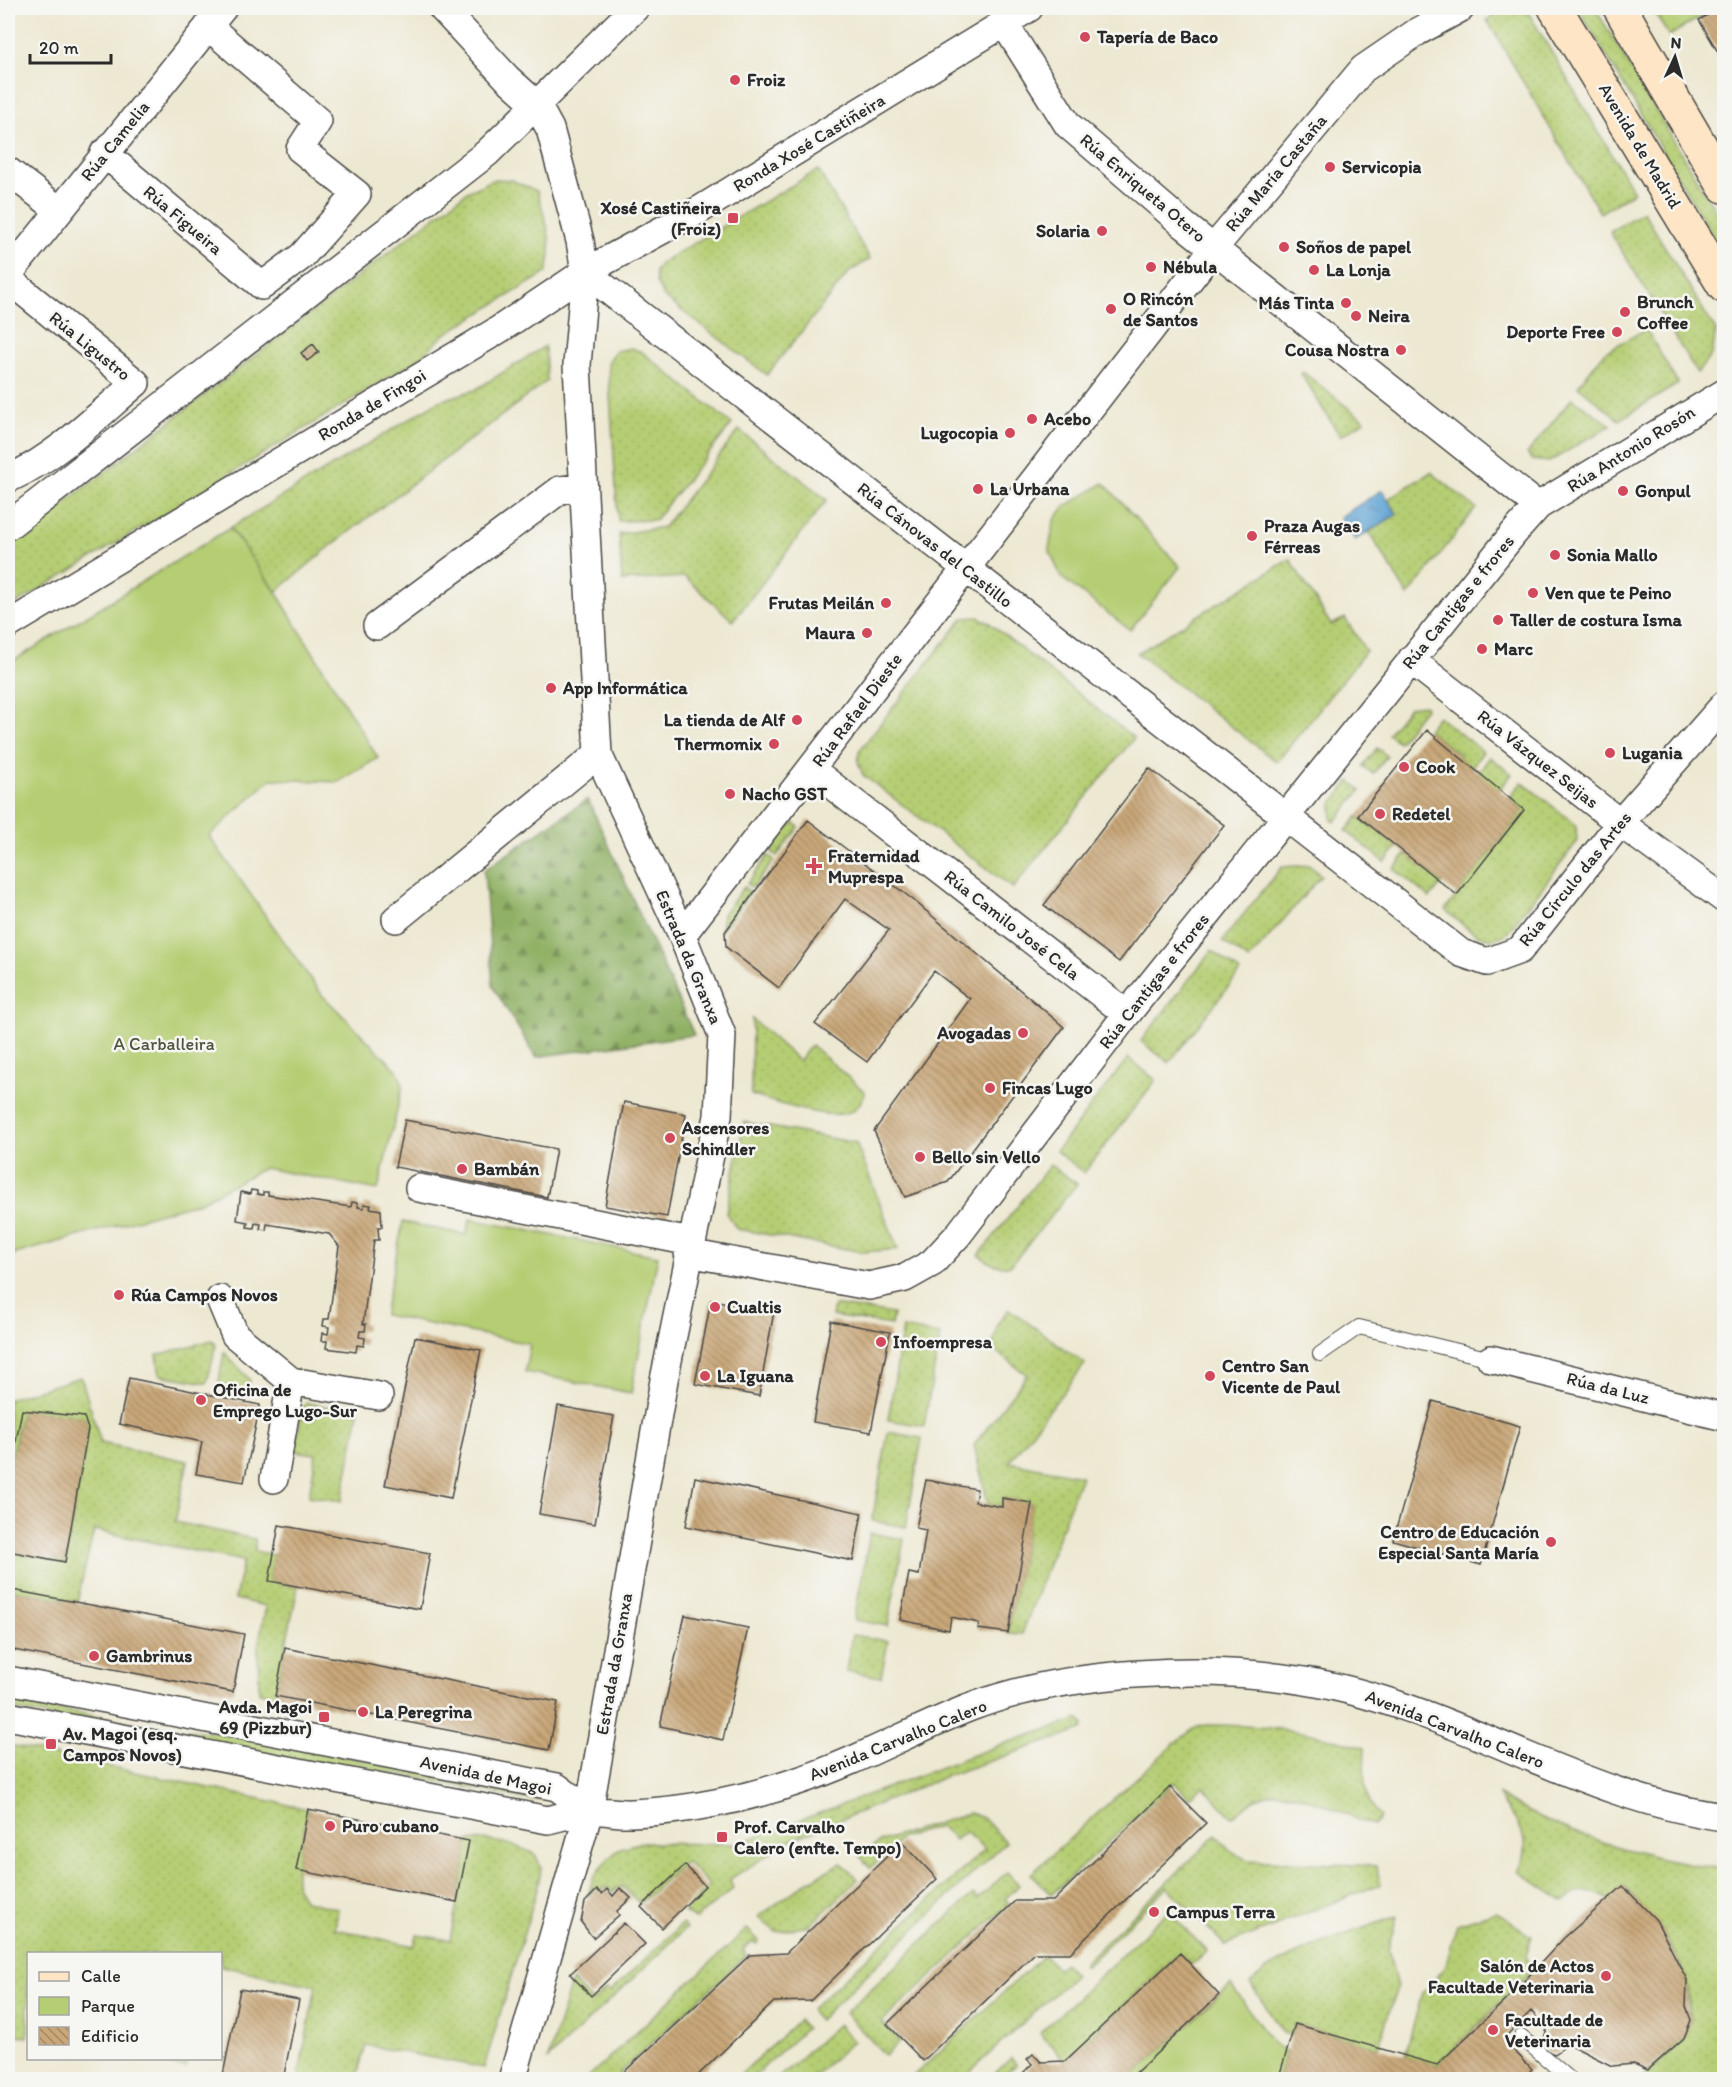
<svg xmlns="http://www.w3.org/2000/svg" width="1732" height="2087" font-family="Itim,sans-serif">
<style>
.grass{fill:url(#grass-dots);stroke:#707c4f;stroke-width:1.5}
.forest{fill:url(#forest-firs);stroke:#5e6e48;stroke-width:1.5}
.green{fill:#b5ce73;stroke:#707c4f;stroke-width:1.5}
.water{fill:url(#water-ripples);stroke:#45667f;stroke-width:1.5}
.building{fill:url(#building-back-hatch)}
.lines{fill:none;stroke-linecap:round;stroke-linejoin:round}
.lane-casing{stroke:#484744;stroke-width:16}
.street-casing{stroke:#484744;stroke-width:30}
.secondary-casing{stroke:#484744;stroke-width:36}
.lane{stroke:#fff;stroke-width:14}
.street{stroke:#fff;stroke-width:27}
.secondary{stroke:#fde5c5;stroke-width:33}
.poi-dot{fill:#d1495b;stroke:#f6f6f2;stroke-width:2}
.labels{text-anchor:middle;stroke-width:5;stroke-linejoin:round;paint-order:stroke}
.poi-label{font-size:18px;font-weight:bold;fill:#2b2b2b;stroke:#f6f6f2;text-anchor:start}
.street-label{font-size:18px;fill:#2b2b2b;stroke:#f6f6f2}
.park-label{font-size:18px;fill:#4e543d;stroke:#f6f6f2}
</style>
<defs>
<pattern id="grass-dots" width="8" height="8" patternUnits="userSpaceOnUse" patternTransform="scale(1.5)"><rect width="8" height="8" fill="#b5ce73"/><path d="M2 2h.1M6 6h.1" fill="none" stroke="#9cb164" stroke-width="1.8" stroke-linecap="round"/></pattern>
<pattern id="forest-firs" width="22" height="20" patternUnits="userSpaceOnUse" patternTransform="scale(1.5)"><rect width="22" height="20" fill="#90b165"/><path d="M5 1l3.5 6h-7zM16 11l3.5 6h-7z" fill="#769053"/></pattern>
<pattern id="water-ripples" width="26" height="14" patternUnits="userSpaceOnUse" patternTransform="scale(1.5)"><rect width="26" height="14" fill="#5fa2d3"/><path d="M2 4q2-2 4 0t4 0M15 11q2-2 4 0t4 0" fill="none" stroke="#4f84ab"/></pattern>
<pattern id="building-back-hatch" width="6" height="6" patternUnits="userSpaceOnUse" patternTransform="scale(1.5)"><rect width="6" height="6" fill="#c9a779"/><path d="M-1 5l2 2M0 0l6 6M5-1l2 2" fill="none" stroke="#a38863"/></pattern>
</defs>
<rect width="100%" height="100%" fill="#f6f6f2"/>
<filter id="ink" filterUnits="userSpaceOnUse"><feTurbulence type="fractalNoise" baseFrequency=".0167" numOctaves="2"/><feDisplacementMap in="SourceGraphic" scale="12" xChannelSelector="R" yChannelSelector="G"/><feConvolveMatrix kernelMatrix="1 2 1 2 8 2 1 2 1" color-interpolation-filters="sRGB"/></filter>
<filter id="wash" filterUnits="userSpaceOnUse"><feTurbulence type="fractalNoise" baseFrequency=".008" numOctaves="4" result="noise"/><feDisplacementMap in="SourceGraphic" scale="24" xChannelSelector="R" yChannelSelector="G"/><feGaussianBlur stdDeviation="1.35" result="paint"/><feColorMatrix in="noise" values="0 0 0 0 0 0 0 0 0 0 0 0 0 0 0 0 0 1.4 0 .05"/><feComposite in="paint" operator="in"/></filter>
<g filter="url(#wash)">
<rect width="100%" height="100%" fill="#ede8d1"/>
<path class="grass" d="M1507,8l21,4 106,180 -34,21 -113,-193z
M1578,8h17l129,217v30z
M818,170l52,89 -21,13 -82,103 -103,-78 -8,-15 -1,-11 7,-9z
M495,179l16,1 26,11c8,27 19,55 9,82l-101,61 -26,25 -411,250v-62l459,-355z
M1643,211l73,120 -4,23 -15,19 -87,-141z
M1646,329l32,55 -59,36 -41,-34 27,-34z
M545,346l2,35 -215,164 -56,47 -46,-64 209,-127 36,-11z
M631,348l11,4 90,72 -77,96 -37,1 -10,-159 8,-11z
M1303,372l62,49 -25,15 -39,-62z
M1572,398l39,27 -62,37 -16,-2 -6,-6z
M739,430l88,70 -94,121 -48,-44 -63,4 -3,-47 45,-7z
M1431,472l45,36 -68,88 -39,-64 28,-18 -9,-15z
M1290,559l41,66 14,-7 21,33 -89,111 -140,-109z
M978,617l10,5 146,116 -121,150 -150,-113 -5,-13 1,-11 104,-133z
M1424,705l2,2 -27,35 -11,-8 21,-27z
M1438,716l45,36 -12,16 -13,-10 2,-3 -33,-25z
M1377,748l10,8 -14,18 -10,-8z
M1490,757l22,17 -13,16 -21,-17z
M1350,781l11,9 -26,32 -3,-2v-16z
M1522,782l47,37 7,8 1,15 -69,90c-23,19 -45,-8 -63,-22l79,-100 -15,-12z
M1358,816l39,31 -12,15 -39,-31z
M793,822l6,5 -22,29 -6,-5z
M1406,854l36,29 -12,15 -36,-29z
M768,855l6,5 -21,28 -6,-4z
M1310,865l11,11 -72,84 -27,-19 60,-74z
M744,887l6,5 -29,39 2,-17z
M1212,950l28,22 -71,91 -28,-22z
M752,1019l47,42 12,-16 54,47c-2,5 -5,13 -9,16 -17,18 -83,-7 -105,-13z
M1128,1058l28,22 -72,93 -28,-22z
M744,1122l112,21 42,106 -35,3 -126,-23 -11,-16z
M1050,1165l27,19 -66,81c-13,4 -22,-2 -32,-10z
M834,1305l59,9 -2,11 -59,-9z
M1009,1309l76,55 -76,98 72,14 -59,158 -14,-1 24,-130 -29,-5 -1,9 -14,-3 -14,-59 53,-70 -35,-27 6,-25z
M903,1328l37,7 -16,91 -36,-6z
M212,1340l4,5 -9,38 -47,-8 -3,-20z
M224,1352l26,28 -3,11 -24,-5 -4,-5z
M81,1377l20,66 87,18 -13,61 80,17v12l19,4 -5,26 29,6 -23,109 -16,-4 -1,-46 8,-40 -31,-7 8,-38 -149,-31 -17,72 -64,-12 -5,25v-64l57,11 23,-133 -4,-12 -62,-7 -14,65v-76z
M307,1403l52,9 -17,89 -33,-5 7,-42 -22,-3 9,-44z
M888,1432l34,6 -16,89 -34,-6z
M870,1533l34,6 -16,87 -34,-6z
M852,1635l36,6 -7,36 -35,-6z
M8,1700l154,28 71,6 309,62 -1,4h-9l-126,-25 -77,-10 -321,-56z
M1079,1719l5,6 -2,5 -133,45 -158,65 -61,39 3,10 -38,30 -11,-7 25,-27 -23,-24 -46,43 -18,-18 -10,6 -5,-5 -6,4 -4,-4 -9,9 5,-18 16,-20 12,-10 18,-5 98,1 260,-98z
M1205,1725c55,0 107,5 160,23 -1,25 -4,49 15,69l-6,9c-22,-9 -80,-37 -102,-33 -16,3 -28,15 -40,24l-29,-31 -14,12 -15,-16 -123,113 -20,-21 144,-131 20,-15z
M8,1745l300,64 -12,61v16l9,15 33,8 -3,20 79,17 3,-11 33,5 19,-99c21,-4 47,4 66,13l6,14 -3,18 -54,182 -118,-23 -10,34h-58l18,-93 -95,-20 -1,-12h-192v83l-20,-4z
M1497,1794c67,42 149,64 227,75v210h-82l42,-41 7,-18c-6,-16 -1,-29 -5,-41 -11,-36 -37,-66 -62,-93l-16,14c-16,-12 -30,-12 -44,2l-46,-31c20,-35 -4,-49 -21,-77z
M970,1813l13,5 23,24 -187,178 -9,-10 175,-161 -20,-17 -10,8 -15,-14 -38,12 -32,30 -11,-13 23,-14z
M1216,1835l17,18 15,7 128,6 5,18 -156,61 -58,-58 -81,79 -3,-2z
M841,1863l17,16 -49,47 -33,6 -18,-15 49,-35z
M1007,1872l12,13 -14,14 4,5 -127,118 18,20 -15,13 -40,-42 128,-119 5,5z
M1168,1911l39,40 -16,14 -12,-12 -114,108 -25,-28z
M1496,1912l36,24 -6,20 6,16 -95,93 -32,-9 17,-63 23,-25 12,-44z
M1397,1916l-9,34 9,37 -19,61 -83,-24 -4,12 -8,-3 -33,-50c37,-34 100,-49 147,-67z
M682,1924l4,4 -138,131 24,-79 20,22 14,-13 4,3z
M747,1929l12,12 -3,3 -3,-2 -10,7 3,7 -127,117 6,6h-39z
M1044,1955l13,14 7,-6 11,12 -113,104h-52z
M799,2020l7,8 -55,51h-15z
M838,2024l15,17 -42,38h-34z
M1011,2058l5,6 -16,15h-11z
M136,2059h52l-2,9z"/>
<path class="forest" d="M588,799l106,236 -158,22 -43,-70 -9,-117z"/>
<path class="green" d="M1652,8h64l-47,28z
M1104,483l76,84 -50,63 -69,-53 -12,-28 5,-28 10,-14z
M230,528l46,64 102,166 -40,24 -67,-3 -62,57 113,159 75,75 6,15 -25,105 -114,-22 -64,34 -192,54v-592z
M470,1219l188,37 -27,137 -106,-21 5,-28 -146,-29 19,-93 63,13z
M1231,1985l43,60 12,6 -8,28 -150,1z"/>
<path class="water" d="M1382,490l15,24 -42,26 -15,-23z"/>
<g id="blocks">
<path class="building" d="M1719,8h5v54l-25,-42z
M313,344l6,8 -12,9 -6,-8z
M1427,730l97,80 -67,85 -99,-79z
M1149,768l75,57 -105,137 -75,-57z
M808,820l104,79 152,128 -116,155 -43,15 -31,-66 96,-132 -36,-28 -67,91 -52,-38 74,-94 -44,-31 -66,89 -53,-41 -1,-15z
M624,1102l62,12 -19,103 -62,-11z
M405,1120l151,29 -9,48 -152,-30z
M251,1190l6,1v3l6,1v-3h5v3l83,12 1,-5 6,1v4l6,1v-4l7,1 -1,3 11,2 1,17h-4l1,13h-5l-11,84h3l-1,7h-5l-1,6 6,1 -1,8 -7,-1 -1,7 -30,-4 1,-7h-6l1,-8 6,1 1,-7 -6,-1 1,-7h5l10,-73 -10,-12 -62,-10 -1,6 -6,-1 1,-5 -6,-1 -1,5 -7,-1 1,-5 -11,-2 4,-28 9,2z
M711,1300l63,11 -15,85 -64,-12z
M831,1321l59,11 -19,100 -58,-10z
M415,1337l66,13 -30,148 -66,-13z
M129,1378l131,27 -16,77 -48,-8 6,-32 -83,-18z
M1433,1401l87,25 -39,139 -88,-25z
M558,1406l56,10 -19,108 -56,-10z
M22,1410l62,7 4,12 -23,133 -57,-11v-68z
M695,1477l167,36 -9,48 -167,-35z
M926,1480l51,9 -2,13 27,5v-9l30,5 -24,130 -30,-4 1,-6 -28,-6 -2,13 -49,-10 9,-47 10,2 7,-45 -10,-2z
M279,1525l151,28 -10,56 -151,-28z
M12,1590l232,44 -11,58 -225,-43v-34z
M685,1615l63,13 -25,112 -63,-14z
M285,1648l273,54 -9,48 -274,-54z
M1170,1787l36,36 -136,130h-35l-112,108 -36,-37 128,-123h38z
M308,1809l161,32 -12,61 -161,-32z
M902,1842l35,37 -127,122 -36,1 -81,78h-64l-6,-7 127,-118 36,-2z
M685,1865l20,21 -43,42 -21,-21z
M1623,1886l33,34 31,60 -1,27 5,13 -7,18 -36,32 -14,-6 -22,2 -44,-22 -13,10 -9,-3 -4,-7 5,-15 -16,-18 -28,28 29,30 -10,11h-244l17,-56 142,41 76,-72 51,-55z
M620,1888l11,10 -14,13 2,4 -26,23 -12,-16 4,-20 12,-12 5,4 5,-5 6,7z
M624,1923l21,21 -54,52 -21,-22z
M1180,1953l39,42 -91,85h-112l16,-16 -5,-5 6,-5 8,8 24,-1z
M240,1989l59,11 -16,80h-61z"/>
</g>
</g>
<g filter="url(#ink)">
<use href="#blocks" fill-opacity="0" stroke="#484744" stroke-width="1.5"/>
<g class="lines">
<defs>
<path id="lane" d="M1320,1354l39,-27 132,32
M1521,2037l50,43"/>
<path id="street" d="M442,8l65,70 30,27 13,24 30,112 5,31 -8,93 21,389 84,181 40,100 -4,81 -54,264 -75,431 -77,269
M1004,23l64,102 116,100 354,281
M104,153l158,133 40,-30 55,-62 -57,-45 18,-28 -110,-95
M8,171l51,39
M585,272l876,681 26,9 33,-12 100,-127 104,-118
M8,275l215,-267
M8,279l128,104c-39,33 -77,72 -124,94l-4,-3
M8,526l479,-373 148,-145
M8,625l492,-296 85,-57 116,-63 328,-201
M377,626l183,-136 23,-3
M1411,660l209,163 104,76
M812,770l315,244
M396,919l202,-165
M682,935l532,-687 149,-179 54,-37 44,-24
M419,1188l272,54
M688,1253l181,33 36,-8 27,-15 26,-28 169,-221 387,-481 24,-27 186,-113
M220,1299l15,36 56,46 -17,98
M1491,1359l233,58
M291,1381l88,15
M8,1680l549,107 32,24
M8,1716l540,104c13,-3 28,-8 42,-9 14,-1 28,3 42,2 56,-2 117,-15 169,-33 58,-19 113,-51 170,-73 96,-37 238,-43 340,-25 143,25 269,116 413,135"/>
<path id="secondary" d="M1555,8l169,278
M1620,8l104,178"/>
</defs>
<use href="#lane" class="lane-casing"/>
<use href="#street" class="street-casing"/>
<use href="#secondary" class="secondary-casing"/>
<use href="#lane" class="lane"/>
<use href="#street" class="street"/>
<use href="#secondary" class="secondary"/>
</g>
</g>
<g class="poi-dot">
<circle cx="1085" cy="37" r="6"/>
<circle cx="735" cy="80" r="6"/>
<circle cx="1330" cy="167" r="6"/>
<rect x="727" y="212" width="12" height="12" rx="3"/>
<circle cx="1102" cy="231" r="6"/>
<circle cx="1284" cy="247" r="6"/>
<circle cx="1151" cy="267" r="6"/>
<circle cx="1314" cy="270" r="6"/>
<circle cx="1346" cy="303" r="6"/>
<circle cx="1111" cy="309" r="6"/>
<circle cx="1625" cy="312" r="6"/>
<circle cx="1356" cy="316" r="6"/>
<circle cx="1617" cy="332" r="6"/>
<circle cx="1401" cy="350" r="6"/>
<circle cx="1032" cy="419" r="6"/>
<circle cx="1010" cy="433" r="6"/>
<circle cx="978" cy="489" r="6"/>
<circle cx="1623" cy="491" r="6"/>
<circle cx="1252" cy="536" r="6"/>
<circle cx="1555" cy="555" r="6"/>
<circle cx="1533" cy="593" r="6"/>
<circle cx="886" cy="603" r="6"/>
<circle cx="1498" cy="620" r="6"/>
<circle cx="867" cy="633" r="6"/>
<circle cx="1482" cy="649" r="6"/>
<circle cx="551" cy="688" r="6"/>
<circle cx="797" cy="720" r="6"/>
<circle cx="774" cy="744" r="6"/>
<circle cx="1610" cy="753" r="6"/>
<circle cx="1404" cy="767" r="6"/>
<circle cx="730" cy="794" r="6"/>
<circle cx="1380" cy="814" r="6"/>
<path d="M811 857h6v6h6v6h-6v6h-6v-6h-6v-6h6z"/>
<circle cx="1023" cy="1033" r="6"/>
<circle cx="990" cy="1088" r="6"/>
<circle cx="670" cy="1138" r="6"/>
<circle cx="920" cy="1157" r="6"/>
<circle cx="462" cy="1169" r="6"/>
<circle cx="119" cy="1295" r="6"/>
<circle cx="715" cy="1307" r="6"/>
<circle cx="881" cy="1342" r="6"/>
<circle cx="705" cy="1376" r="6"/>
<circle cx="1210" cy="1376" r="6"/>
<circle cx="201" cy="1400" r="6"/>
<circle cx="1551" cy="1542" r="6"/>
<circle cx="94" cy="1656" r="6"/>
<circle cx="363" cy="1712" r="6"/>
<rect x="318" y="1711" width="12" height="12" rx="3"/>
<rect x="45" y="1738" width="12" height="12" rx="3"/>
<circle cx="330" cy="1826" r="6"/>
<rect x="716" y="1831" width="12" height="12" rx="3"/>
<circle cx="1154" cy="1912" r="6"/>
<circle cx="1606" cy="1976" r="6"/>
<circle cx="1493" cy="2030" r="6"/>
</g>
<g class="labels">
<g class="poi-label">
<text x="1097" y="43">Tapería de Baco</text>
<text x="747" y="86">Froiz</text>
<text x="1342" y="173">Servicopia</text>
<text x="721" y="214" text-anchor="end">Xosé Castiñeira<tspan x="721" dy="21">(Froiz)</tspan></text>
<text x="1090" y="237" text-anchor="end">Solaria</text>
<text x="1296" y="253">Soños de papel</text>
<text x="1163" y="273">Nébula</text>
<text x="1326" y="276">La Lonja</text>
<text x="1123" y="305">O Rincón<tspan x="1123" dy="21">de Santos</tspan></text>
<text x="1637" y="308">Brunch<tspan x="1637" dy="21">Coffee</tspan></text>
<text x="1334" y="309" text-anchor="end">Más Tinta</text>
<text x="1368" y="322">Neira</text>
<text x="1605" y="338" text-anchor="end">Deporte Free</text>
<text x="1389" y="356" text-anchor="end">Cousa Nostra</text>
<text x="1044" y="425">Acebo</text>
<text x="998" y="439" text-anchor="end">Lugocopia</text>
<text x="990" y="495">La Urbana</text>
<text x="1635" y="497">Gonpul</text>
<text x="1264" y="532">Praza Augas<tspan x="1264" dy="21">Férreas</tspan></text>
<text x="1567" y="561">Sonia Mallo</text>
<text x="1545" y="599">Ven que te Peino</text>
<text x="874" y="609" text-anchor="end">Frutas Meilán</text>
<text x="1510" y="626">Taller de costura Isma</text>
<text x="855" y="639" text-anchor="end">Maura</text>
<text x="1494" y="655">Marc</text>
<text x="563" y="694">App Informática</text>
<text x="785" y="726" text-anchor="end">La tienda de Alf</text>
<text x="762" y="750" text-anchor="end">Thermomix</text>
<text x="1622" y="759">Lugania</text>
<text x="1416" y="773">Cook</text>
<text x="742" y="800">Nacho GST</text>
<text x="1392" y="820">Redetel</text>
<text x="828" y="862">Fraternidad<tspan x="828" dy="21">Muprespa</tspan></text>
<text x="1011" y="1039" text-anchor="end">Avogadas</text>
<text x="1002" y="1094">Fincas Lugo</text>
<text x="682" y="1134">Ascensores<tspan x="682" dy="21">Schindler</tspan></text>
<text x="932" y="1163">Bello sin Vello</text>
<text x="474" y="1175">Bambán</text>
<text x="131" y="1301">Rúa Campos Novos</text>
<text x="727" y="1313">Cualtis</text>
<text x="893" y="1348">Infoempresa</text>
<text x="1222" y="1372">Centro San<tspan x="1222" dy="21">Vicente de Paul</tspan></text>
<text x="717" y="1382">La Iguana</text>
<text x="213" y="1396">Oficina de<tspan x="213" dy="21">Emprego Lugo-Sur</tspan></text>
<text x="1539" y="1538" text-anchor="end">Centro de Educación<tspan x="1539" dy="21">Especial Santa María</tspan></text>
<text x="106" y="1662">Gambrinus</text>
<text x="312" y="1713" text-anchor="end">Avda. Magoi<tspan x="312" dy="21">69 (Pizzbur)</tspan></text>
<text x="375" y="1718">La Peregrina</text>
<text x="63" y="1740">Av. Magoi (esq.<tspan x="63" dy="21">Campos Novos)</tspan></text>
<text x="342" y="1832">Puro cubano</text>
<text x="734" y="1833">Prof. Carvalho<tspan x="734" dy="21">Calero (enfte. Tempo)</tspan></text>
<text x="1166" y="1918">Campus Terra</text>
<text x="1594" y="1972" text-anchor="end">Salón de Actos<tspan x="1594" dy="21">Facultade Veterinaria</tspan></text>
<text x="1505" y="2026">Facultade de<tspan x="1505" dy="21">Veterinaria</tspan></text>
</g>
<g class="street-label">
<text transform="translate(115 141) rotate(-51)" y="6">Rúa Camelia</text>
<text transform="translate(809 143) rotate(-31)" y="6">Ronda Xosé Castiñeira</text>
<text transform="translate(1640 146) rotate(59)" y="6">Avenida de Madrid</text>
<text transform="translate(1276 173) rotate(-50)" y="6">Rúa María Castaña</text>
<text transform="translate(1143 188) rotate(40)" y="6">Rúa Enriqueta Otero</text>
<text transform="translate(183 220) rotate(40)" y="6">Rúa Figueira</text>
<text transform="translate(90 346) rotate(39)" y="6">Rúa Ligustro</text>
<text transform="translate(372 405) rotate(-31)" y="6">Ronda de Fingoi</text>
<text transform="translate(1631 449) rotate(-32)" y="6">Rúa Antonio Rosón</text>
<text transform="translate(935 545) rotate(38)" y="6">Rúa Cánovas del Castillo</text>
<text transform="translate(1458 602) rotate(-51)" y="6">Rúa Cantigas e frores</text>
<text transform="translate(857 710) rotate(-53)" y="6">Rúa Rafael Dieste</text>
<text transform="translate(1538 759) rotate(38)" y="6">Rúa Vázquez Seijas</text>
<text transform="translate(1575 879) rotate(-51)" y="6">Rúa Círculo das Artes</text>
<text transform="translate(1012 925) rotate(38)" y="6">Rúa Camilo José Cela</text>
<text transform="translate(689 957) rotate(67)" y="6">Estrada da Granxa</text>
<text transform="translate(1154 981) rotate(-52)" y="6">Rúa Cantigas e frores</text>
<text transform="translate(1608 1388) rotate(14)" y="6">Rúa da Luz</text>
<text transform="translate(614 1664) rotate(-80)" y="6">Estrada da Granxa</text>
<text transform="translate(1455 1729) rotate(21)" y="6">Avenida Carvalho Calero</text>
<text transform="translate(898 1740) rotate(-22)" y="6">Avenida Carvalho Calero</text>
<text transform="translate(486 1775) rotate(12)" y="6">Avenida de Magoi</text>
</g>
<g class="park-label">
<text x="164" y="1050">A Carballeira</text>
</g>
</g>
<rect width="1732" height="2087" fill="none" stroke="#f6f6f2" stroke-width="30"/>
<rect x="27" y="1952" width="195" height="108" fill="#f6f6f2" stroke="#a5a5a2" stroke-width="1.5"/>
<rect x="39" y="1972" width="30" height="9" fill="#fde5c5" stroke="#a5a5a2" stroke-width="1.5"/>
<text x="81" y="1982" font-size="18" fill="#2b2b2b">Calle</text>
<rect x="39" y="1997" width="30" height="18" fill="#b5ce73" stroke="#a5a5a2" stroke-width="1.5"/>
<text x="81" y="2012" font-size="18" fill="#2b2b2b">Parque</text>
<rect x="39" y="2027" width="30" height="18" fill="url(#building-back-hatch)" stroke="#a5a5a2" stroke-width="1.5"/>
<text x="81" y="2042" font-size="18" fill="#2b2b2b">Edificio</text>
<g transform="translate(1675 57) rotate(4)" stroke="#f6f6f2" stroke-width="4.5" paint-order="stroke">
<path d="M0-4.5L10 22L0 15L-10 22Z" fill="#2b2b2b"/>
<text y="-9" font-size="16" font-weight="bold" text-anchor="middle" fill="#2b2b2b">N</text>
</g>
<path d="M30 54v9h81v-9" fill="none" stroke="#2b2b2b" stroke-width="3"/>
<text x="39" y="54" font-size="18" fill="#2b2b2b" stroke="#f6f6f2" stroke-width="4.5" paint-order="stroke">20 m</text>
</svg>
